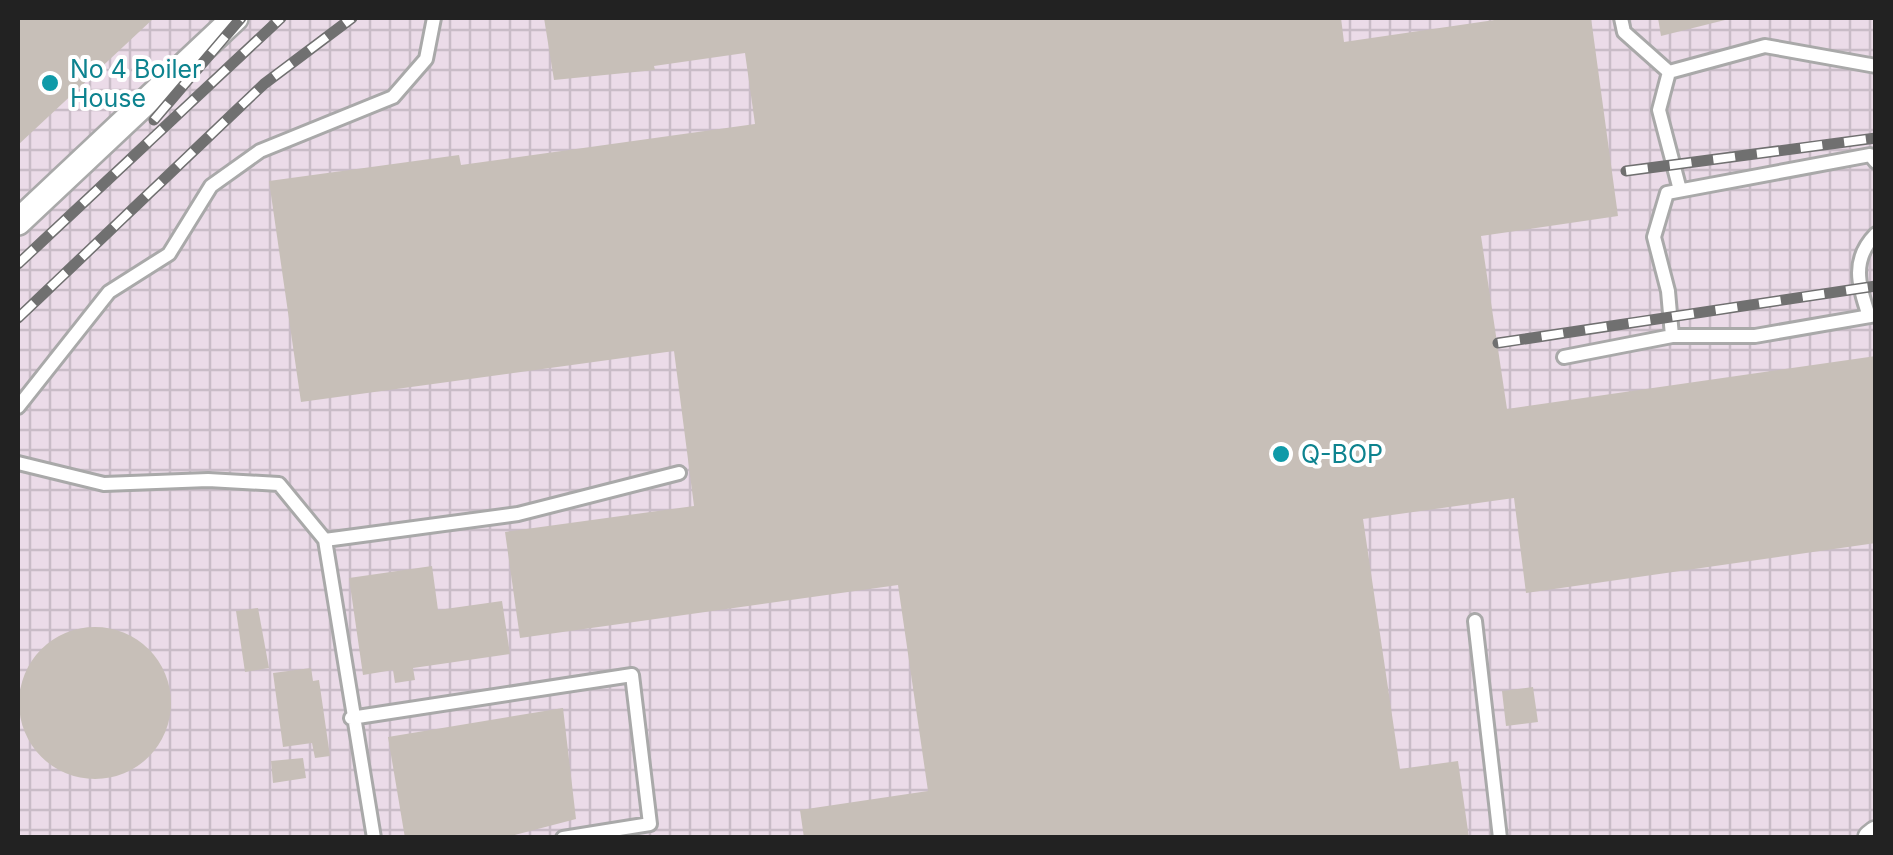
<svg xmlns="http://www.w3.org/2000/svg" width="1893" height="855" font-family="Inter,sans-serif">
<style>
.industrial{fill:url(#industrial-grid)}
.building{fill:#c7bfb8}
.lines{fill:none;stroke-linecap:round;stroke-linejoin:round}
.lane-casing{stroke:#a9a9a9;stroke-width:18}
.street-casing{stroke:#a9a9a9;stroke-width:30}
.lane{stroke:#fff;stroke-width:12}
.street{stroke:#fff;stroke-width:25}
.rail-casing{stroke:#707070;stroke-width:11}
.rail{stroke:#fff;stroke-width:8;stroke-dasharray:22;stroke-linecap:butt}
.culture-dot{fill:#0f9aa8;stroke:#fff;stroke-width:4}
.labels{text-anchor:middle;stroke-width:8;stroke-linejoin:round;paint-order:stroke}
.culture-label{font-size:25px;fill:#0d838f;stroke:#fff;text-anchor:start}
</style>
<defs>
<pattern id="industrial-grid" width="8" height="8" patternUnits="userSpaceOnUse" patternTransform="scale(2.5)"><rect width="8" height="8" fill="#ebdbe8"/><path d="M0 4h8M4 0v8" fill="none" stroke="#c9bcc7"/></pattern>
</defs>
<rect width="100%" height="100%" fill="#f2efe9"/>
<path class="industrial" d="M18,18h1857v819h-1857z"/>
<path class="building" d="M22,18h132l-136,127v-123z
M544,18h797l3,24 164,-24h83l27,198 -137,20 26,173 369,-53v187l-350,50 -12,-95 -151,21 37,250 58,-8 11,77h-665l-4,-28 128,-19 -30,-206 -378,53 -15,-106 189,-26 -20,-155 -373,51 -32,-221 190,-26 2,10 294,-41 -10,-71 -91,13 1,4 -101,10z
M1658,18h71v1l-68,17z
M432,566l6,44 64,-9 8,53 -97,14 2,12 -20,3 -2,-13 -30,5 -14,-97z
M258,608l11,60 -24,4 -9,-61z
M19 703a76 76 0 1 1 152 0a76 76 0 1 1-152 0Z
M311,668l2,13 6,-1 11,76 -15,2 -3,-15 -29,4 -10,-74z
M1533,687l5,35 -32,4 -4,-35z
M563,708l13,111 -73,19h-98l-17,-101z
M303,758l3,20 -33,5 -2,-22z"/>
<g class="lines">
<defs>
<path id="lane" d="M1621,18l3,14 45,40
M1680,190l-21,-80 10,-38 96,-26 111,20
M1869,316c-11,-31 -18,-57 7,-82
M1672,336l-4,-45 -14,-54 13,-44 203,-38 6,7
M1564,357l108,-21h83l121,-21
M18,407l91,-115 60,-38 42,-68 49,-35 133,-54 33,-38 8,-41
M18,463l86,21 104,-4 71,4 46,56 49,298
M325,540l193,-26 161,-41
M1475,621l25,217
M351,718l281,-43 18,149 -87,14"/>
<path id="street" d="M18,222l217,-204
M1871,838l5,-4"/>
</defs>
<use href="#lane" class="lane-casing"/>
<use href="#street" class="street-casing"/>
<use href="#lane" class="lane"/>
<use href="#street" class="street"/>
<defs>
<path id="rail" d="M154,120l87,-102
M1626,171l250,-33
M18,264l263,-246
M18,318l246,-234 88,-66
M1498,343l378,-57"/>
</defs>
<use href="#rail" class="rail-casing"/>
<use href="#rail" class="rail"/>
</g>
<g class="culture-dot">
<circle cx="50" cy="83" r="10"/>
<circle cx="1281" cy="454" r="10"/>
</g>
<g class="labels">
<g class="culture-label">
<text x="70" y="78">No 4 Boiler<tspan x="70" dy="29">House</tspan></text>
<text x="1301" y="463">Q-BOP</text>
</g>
</g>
<rect width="1893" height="855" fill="none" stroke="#222222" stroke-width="40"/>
</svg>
